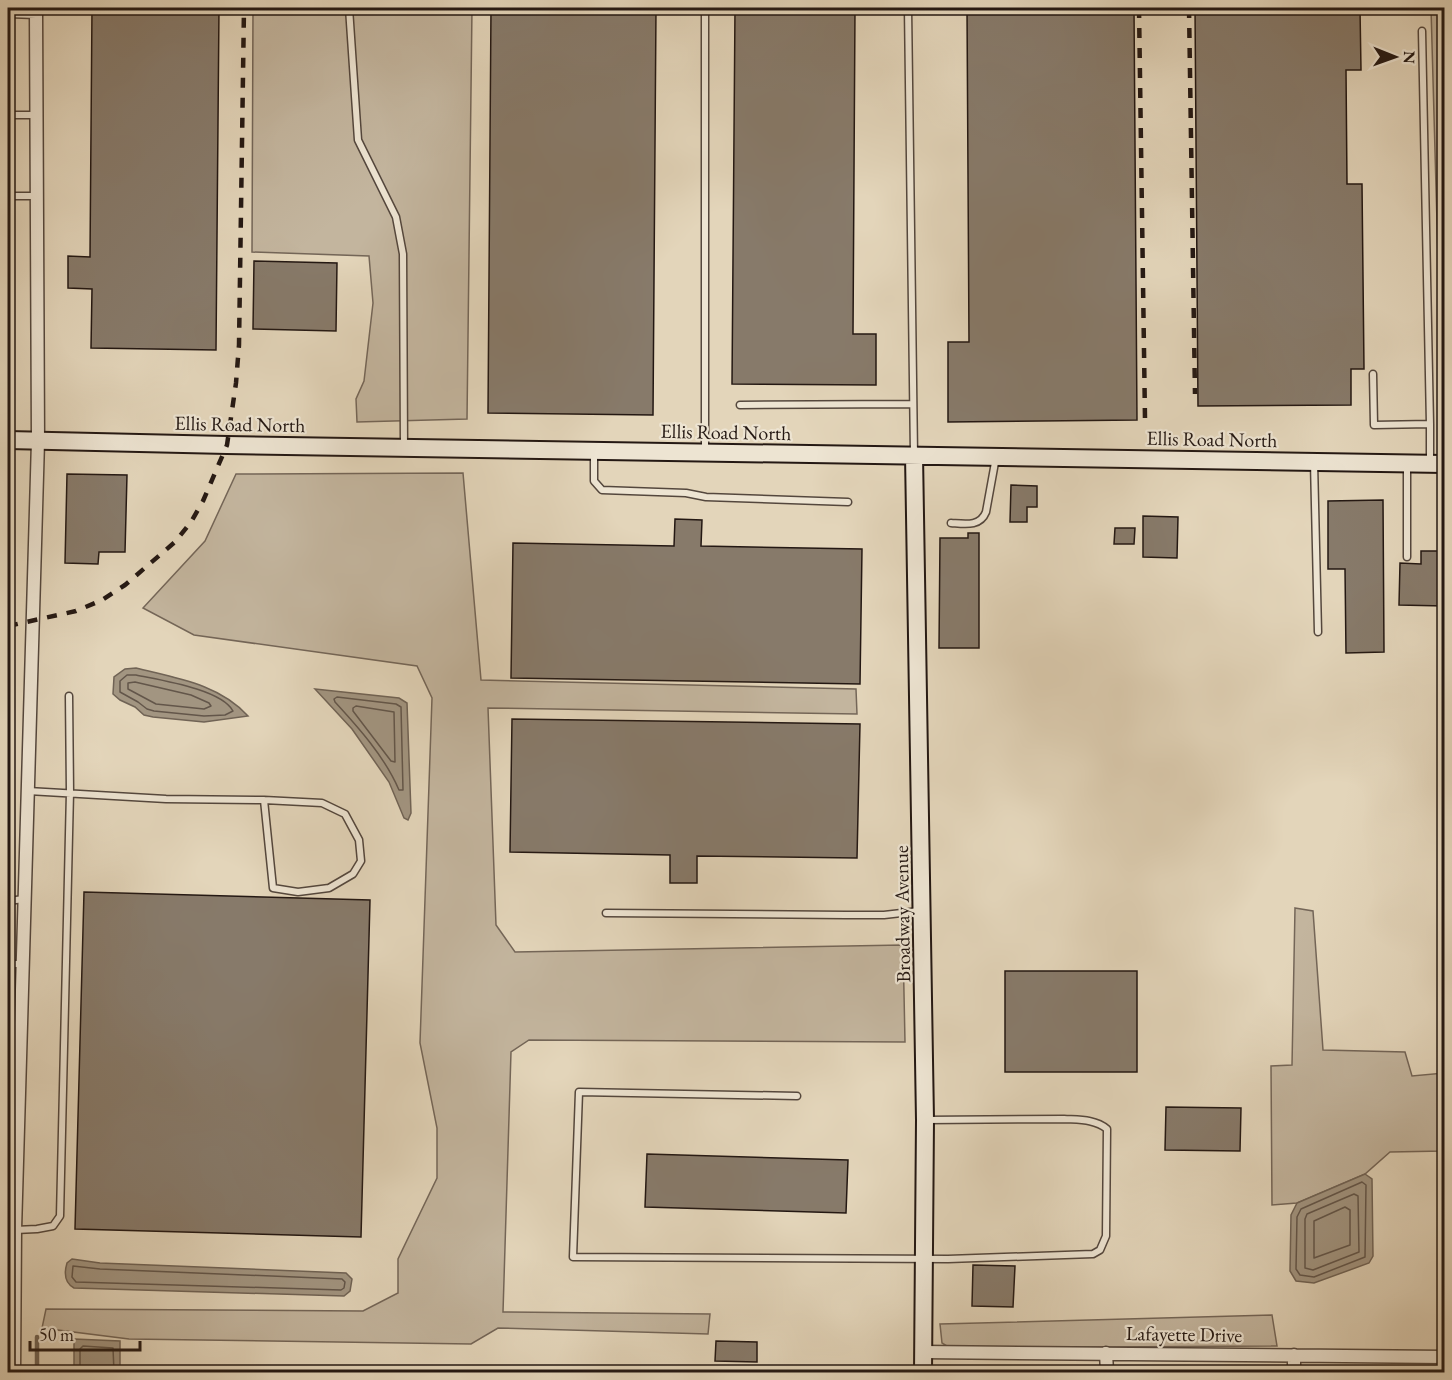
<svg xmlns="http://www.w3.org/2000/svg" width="1452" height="1380" font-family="'EB Garamond',serif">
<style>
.green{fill:#c3b59e;stroke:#746658;stroke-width:1.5}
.water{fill:#a29581;stroke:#706355;stroke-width:1.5}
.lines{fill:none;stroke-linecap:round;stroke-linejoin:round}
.shore{stroke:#63564a;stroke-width:1.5}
.stream{stroke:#706355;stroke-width:4.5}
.building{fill:#877a6a;stroke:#241813;stroke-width:1.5}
.lane-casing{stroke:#54473d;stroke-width:9}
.street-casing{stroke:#54473d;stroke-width:15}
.secondary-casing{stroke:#241813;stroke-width:20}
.lane{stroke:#ede4d2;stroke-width:6}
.street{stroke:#ede4d2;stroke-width:12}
.secondary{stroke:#ede4d2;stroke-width:16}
.rail{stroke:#241813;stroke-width:4.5;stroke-dasharray:10 10;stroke-linecap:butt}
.labels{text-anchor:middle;stroke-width:4.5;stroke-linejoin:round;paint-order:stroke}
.street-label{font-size:20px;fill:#241813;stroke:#ede4d2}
</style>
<rect width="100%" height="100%" fill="#e3d5ba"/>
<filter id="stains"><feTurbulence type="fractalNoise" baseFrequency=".00333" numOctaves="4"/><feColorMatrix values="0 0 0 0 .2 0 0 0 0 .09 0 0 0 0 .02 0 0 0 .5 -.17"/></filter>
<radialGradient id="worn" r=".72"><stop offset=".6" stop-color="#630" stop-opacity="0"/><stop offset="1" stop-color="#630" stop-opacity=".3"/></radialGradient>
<path class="green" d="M253,8h219l-5,411 -110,3 -1,-23 8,-18 9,-78 -4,-47 -117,-4z
M1431,8h13v429h-1z
M463,473l18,207 375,9 1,25 -369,-6 8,217 19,27 388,-7 2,97 -376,-2 -18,12 -8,260 207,2 -2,20 -210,-6 -27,16 -342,-5 -87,-11 4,-19 317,2 35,-18v-34l39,-81v-50l-17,-85 12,-345 -15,-32 -223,-31 -51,-27 62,-67 31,-67z
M1295,908l18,3 10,139 82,2 7,24 32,-3v78l-54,1 -25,22 -68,29 -25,2 -1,-139 21,-1z
M1272,1315l5,31 -327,2 -8,-5 -2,-19z"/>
<path class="water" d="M136,668c40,10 83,16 112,48l-44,6 -51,-5 -9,-2 -9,-8 -15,-7 -7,-6 1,-17 11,-8z
M315,689l84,9 8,5 4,110 -3,7 -4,-2 -15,-36 -37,-53z
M1365,1174l7,5 1,77 -4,7 -55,20 -18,-2 -6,-10 1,-56 6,-12z
M72,1259l28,4 246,10 6,6 -2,12 -6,5 -270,-8c-9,-5 -10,-15 -7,-25z
M74,1339l46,2v31h-46z"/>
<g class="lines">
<path class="shore" d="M127,675h9c23,5 85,14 97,36l-8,4 -21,1 -50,-5 -7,-2 -9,-7 -18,-10v-11z
M135,682l56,13 18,8 2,3 -7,3 -48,-5 -28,-15v-6z
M337,697l59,7 5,3 2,83h-4c-14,-33 -41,-63 -64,-88l-1,-3z
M356,706l38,6 1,50 -4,-1 -38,-50v-3z
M1362,1182l4,3 -1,72 -51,20 -14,-2 -4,-6 1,-52 4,-8z
M1354,1194l4,2 1,56 -46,18 -8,-2v-49l2,-5z
M1345,1207l5,3v35l-36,13v-37z
M73,1266l27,3 242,10 3,3 -1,6 -3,2 -265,-8 -4,-5z
M80,1372v-23l3,-3 30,2 1,24"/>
<path class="stream" d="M37,1372v-35"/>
</g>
<path class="building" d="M92,8h127l-3,342 -125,-2 1,-59 -24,-1v-32l22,1z
M491,8h165l-3,407 -165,-2z
M735,8h120l-2,326h23v51l-144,-1z
M967,8h167l3,412 -189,2v-80h21z
M1195,8h211l-46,1 1,61h-15l1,114h15l2,185h-13v36l-153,1z
M254,261l83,2 -1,68 -83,-2z
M67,474l60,1 -2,77h-26l-1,12 -33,-1z
M1011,485l26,1v21h-10v15h-17z
M1383,500l1,152 -38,1 -1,-84h-17v-68z
M1143,516l35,1 -1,41 -34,-1z
M675,519l27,1 -1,26 161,3 -2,135 -349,-6 2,-135 161,3z
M1115,528h20l-1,16h-20z
M968,533h11v115h-40l1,-110h28z
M1421,551h23v55l-45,-1 1,-42 21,1z
M512,719l348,5 -3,134 -160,-2v27h-27v-28l-160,-3z
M84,892l286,8 -9,337 -286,-8z
M1005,971h132v101h-132z
M1166,1107l75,1 -1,43 -75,-1z
M647,1154l201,6 -2,53 -201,-6z
M973,1265l42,1 -2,41 -41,-1z
M716,1341l41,1v20l-42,-1z"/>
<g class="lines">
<defs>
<path id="lane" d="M349,8l9,132 38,77 7,37 1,193
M705,8v443
M908,8l6,447
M1422,31l8,393
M8,115h28
M8,196h29
M1373,374l1,51 56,-1v39
M740,405l173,-1
M594,451v30l8,9 84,3 20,4 142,5
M1314,462l4,170
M1407,464v93
M951,523c14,1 29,4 35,-11l10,-55
M28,791l138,8 98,1 58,3 23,11 14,26 2,21 -8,13 -24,14 -31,4 -25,-4 -9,-88
M8,901l16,-2
M606,913l240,2h38l35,-4
M8,964h14
M797,1096l-218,-4 -6,165 375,2 145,-5 7,-4 6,-14 1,-107c-12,-10 -28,-9 -43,-10l-138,1
M15,1230l22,-1 16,-3 7,-10 10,-424 -1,-96"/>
<path id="street" d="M8,11l28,1 2,429 -23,789 -1,142
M923,1352l521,5
M1106,1353l1,19
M1294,1355v17"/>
<path id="secondary" d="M8,440l219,5 1217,19
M914,455l11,665 -2,252"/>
</defs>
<use href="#lane" class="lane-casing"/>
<use href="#street" class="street-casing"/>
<use href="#secondary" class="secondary-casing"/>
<use href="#lane" class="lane"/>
<use href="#street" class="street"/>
<use href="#secondary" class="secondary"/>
<path class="rail" d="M1139,8l6,411
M1189,8l6,386
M8,626l68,-15 26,-11 23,-15 50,-43 16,-20 12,-21 24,-56 9,-62 3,-38 5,-337"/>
</g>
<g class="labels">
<g class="street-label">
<text transform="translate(240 424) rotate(1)" y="7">Ellis Road North</text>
<text transform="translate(726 432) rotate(1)" y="7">Ellis Road North</text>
<text transform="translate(1212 439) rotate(1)" y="7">Ellis Road North</text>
<text transform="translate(902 914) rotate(-91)" y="7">Broadway Avenue</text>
<text transform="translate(1184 1334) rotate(1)" y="7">Lafayette Drive</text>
</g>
</g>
<rect width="1452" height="1380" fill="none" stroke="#e3d5ba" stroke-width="30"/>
<rect x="9" y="9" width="1434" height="1362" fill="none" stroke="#241813" stroke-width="3"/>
<rect x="15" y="15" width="1422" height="1350" fill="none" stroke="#241813" stroke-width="1.5"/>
<g transform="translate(1395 57) rotate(91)" stroke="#ede4d2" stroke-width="4.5" paint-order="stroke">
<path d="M0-4.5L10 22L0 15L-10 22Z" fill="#241813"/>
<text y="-9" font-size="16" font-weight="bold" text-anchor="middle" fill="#241813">N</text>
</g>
<path d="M30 1341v9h110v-9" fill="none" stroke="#241813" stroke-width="3"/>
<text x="39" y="1341" font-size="18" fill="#241813" stroke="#ede4d2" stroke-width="4.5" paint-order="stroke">50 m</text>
<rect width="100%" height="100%" filter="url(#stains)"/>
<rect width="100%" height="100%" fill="url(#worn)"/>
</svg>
